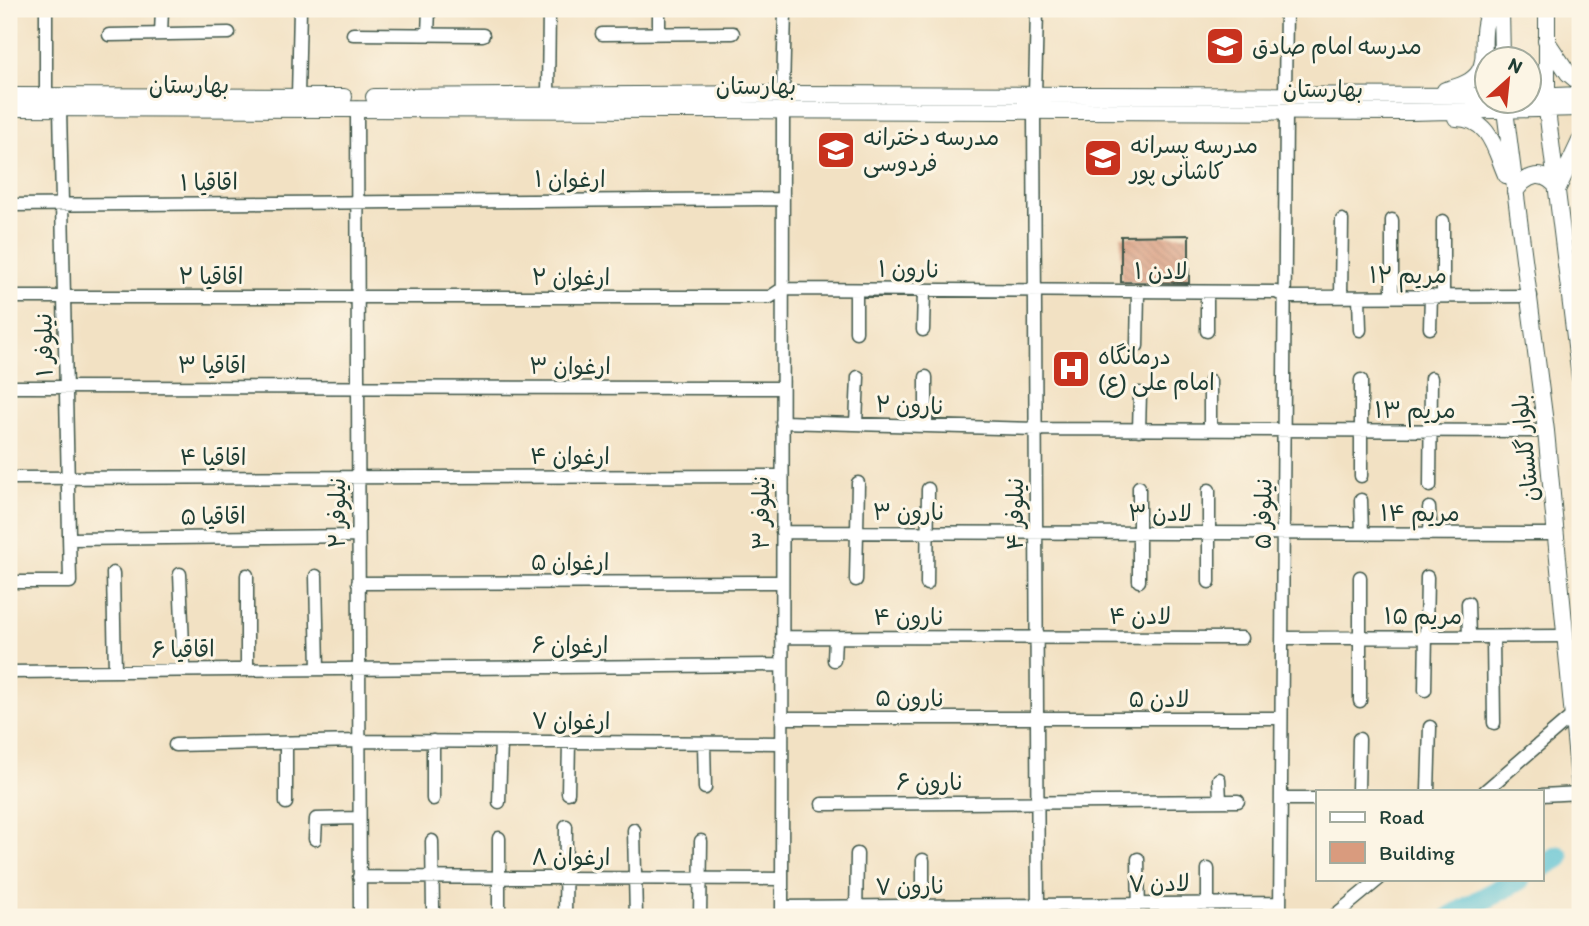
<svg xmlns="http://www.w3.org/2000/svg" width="1589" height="926" font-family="Itim,'Playpen Sans Arabic',sans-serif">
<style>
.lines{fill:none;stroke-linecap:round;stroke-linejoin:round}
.river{stroke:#55bfd2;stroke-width:23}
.building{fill:url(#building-back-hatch)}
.minor-casing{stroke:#3f5649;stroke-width:15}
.major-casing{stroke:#3f5649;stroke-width:18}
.minor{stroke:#fff;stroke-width:12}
.major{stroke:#fff;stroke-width:16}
.labels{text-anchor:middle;stroke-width:6;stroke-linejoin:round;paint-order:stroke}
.poi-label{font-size:23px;fill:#1f3d34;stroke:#fcf5e5;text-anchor:start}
.street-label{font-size:23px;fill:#1f3d34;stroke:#fcf5e5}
</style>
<defs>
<pattern id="building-back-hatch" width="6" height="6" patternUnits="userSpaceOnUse" patternTransform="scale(1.75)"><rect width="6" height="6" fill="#d99b7e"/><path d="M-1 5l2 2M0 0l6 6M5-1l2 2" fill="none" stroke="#af8068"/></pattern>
</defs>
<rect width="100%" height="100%" fill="#fcf5e5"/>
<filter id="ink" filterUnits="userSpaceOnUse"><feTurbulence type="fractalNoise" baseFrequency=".0143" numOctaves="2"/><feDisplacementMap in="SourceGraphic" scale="14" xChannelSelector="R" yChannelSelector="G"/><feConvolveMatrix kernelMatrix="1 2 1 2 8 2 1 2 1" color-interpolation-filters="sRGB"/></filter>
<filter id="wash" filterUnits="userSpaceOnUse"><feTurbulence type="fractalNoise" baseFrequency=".00686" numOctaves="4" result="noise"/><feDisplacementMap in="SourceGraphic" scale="28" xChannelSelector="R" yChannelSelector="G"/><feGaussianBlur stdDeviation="1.57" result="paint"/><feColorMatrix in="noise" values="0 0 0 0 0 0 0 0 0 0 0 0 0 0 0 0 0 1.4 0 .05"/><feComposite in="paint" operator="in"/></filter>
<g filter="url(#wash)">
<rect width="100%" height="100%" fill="#f2e1c3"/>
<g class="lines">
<path class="river" d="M1542,866l16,-9
M1452,917l67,-38"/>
</g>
<g id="blocks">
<path class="building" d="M1189,235v48l-68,-1v-46z"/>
</g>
</g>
<g filter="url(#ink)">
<use href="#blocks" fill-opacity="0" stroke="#3f5649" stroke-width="2"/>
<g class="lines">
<defs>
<path id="minor" d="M659,9v24
M161,34l1,-25
M353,34l130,1
M428,34l1,-25
M602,34l131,-1
M109,35l120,-2
M783,94l2,-85
M1285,94l1,-85
M46,96v-87
M298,96l2,-87
M548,96l1,-87
M1035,96l2,-87
M357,108l3,809
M1034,110l4,807
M9,205l774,-6
M856,290v42
M1207,292v39
M1341,296l1,-76
M1392,296v-76
M1443,296v-75
M9,297h761l12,-8 494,3 10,5 245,-1
M1359,297l1,33
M1430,328l1,-32
M923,330l1,-40
M1137,346l1,-54
M926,377v49
M1210,381v49
M9,387l773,1
M782,422l254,7 510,2
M856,424l2,-47
M1139,430l1,-37
M1361,476v-96
M9,478l773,-2
M1430,486l1,-108
M1209,490v92
M1361,500l1,34
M1429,508l2,26
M782,532l774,2
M69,539l289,-3
M113,573l2,98
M180,574l4,96
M247,575v94
M316,576l2,93
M1360,577v124
M856,580l2,-97
M1139,581v-94
M9,582h61l-10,-474
M358,583l424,-1
M927,584l1,-95
M1468,603l1,34
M782,637l460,1
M1493,637l1,86
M1282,638l283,-2
M834,660l1,-22
M9,672l773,-7
M1425,690l2,-113
M782,718h499
M704,743l1,45
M175,745l184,-4 423,2
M1219,779l1,22
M1358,791l1,-52
M1428,791l2,-64
M1485,791l87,-75
M568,793l1,-51
M1542,795l38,-2
M433,799v-58
M1281,799h37
M499,802l2,-60
M286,803v-60
M822,804l416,-3
M634,830l2,87
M315,839l1,-20 43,-1
M432,841l1,68
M1138,859l1,58
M923,860v57
M359,877l423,2
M782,907l498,-4
M499,917v-79
M565,917l1,-91
M700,917l1,-76
M782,917l1,-808
M856,917l1,-63
M1208,917v-48
M1280,917l6,-806
M1333,917l46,-38"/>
<path id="major" d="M1501,9l1,51
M1547,9v101l33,268
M1546,40l22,33 12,10
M1445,90c60,-13 27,-44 45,-81
M9,96l335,1
M374,97l409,-3 705,2
M1530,97l50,-2
M1504,102l42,329 34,361
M9,108l1400,4 171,-4
M1456,118c34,0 39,32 50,57
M1515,192c12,-18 28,-23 43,-4l22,-47"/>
</defs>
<use href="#minor" class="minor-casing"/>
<use href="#major" class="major-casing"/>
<use href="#minor" class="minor"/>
<use href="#major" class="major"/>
</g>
</g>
<defs>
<symbol id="school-square" viewBox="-11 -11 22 22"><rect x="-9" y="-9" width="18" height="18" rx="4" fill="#c8321e" stroke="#fcf5e5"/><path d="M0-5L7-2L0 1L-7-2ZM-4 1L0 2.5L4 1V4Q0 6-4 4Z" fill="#fff"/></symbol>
<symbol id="hospital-square" viewBox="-11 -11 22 22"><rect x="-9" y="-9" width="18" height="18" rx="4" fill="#c8321e" stroke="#fcf5e5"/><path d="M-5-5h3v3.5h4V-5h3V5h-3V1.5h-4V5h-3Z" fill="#fff"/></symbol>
</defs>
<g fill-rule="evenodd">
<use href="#school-square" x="1203" y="24" width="44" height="44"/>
<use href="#school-square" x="814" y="128" width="44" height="44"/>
<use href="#school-square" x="1081" y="136" width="44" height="44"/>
<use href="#hospital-square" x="1049" y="347" width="44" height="44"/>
</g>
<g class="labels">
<g class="poi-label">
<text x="1252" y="54">مدرسه امام صادق</text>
<text x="863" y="145">مدرسه دخترانه<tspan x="863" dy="26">فردوسی</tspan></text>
<text x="1130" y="153">مدرسه پسرانه<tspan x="1130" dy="26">کاشانی پور</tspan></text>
<text x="1098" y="364">درمانگاه<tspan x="1098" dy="26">امام علی (ع)</tspan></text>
</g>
<g class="street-label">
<text x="189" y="93">بهارستان</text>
<text x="756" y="94">بهارستان</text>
<text x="1323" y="97">بهارستان</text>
<text x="570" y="187">ارغوان ۱</text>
<text transform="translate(209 182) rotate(-1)" y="8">اقاقیا ۱</text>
<text transform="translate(909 269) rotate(1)" y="8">نارون ۱</text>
<text x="1161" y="279">لادن ۱</text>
<text x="1408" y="283">مریم ۱۲</text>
<text x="211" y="284">اقاقیا ۲</text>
<text x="571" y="285">ارغوان ۲</text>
<text transform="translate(44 345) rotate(-91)" y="8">نیلوفر ۱</text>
<text x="212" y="373">اقاقیا ۳</text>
<text x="570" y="374">ارغوان ۳</text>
<text transform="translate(910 405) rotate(2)" y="8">نارون ۲</text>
<text x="1415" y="418">مریم ۱۳</text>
<text transform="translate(1525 448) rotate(-96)" y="8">بلوار گلستان</text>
<text x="570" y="464">ارغوان ۴</text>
<text x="213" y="465">اقاقیا ۴</text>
<text x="909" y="520">نارون ۳</text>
<text transform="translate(337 513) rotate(-90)" y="8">نیلوفر ۲</text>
<text transform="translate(761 513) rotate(-90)" y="8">نیلوفر ۳</text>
<text x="1160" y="521">لادن ۳</text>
<text x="1420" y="521">مریم ۱۴</text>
<text transform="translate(1015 514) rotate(-90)" y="8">نیلوفر ۴</text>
<text transform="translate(1263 514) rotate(-89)" y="8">نیلوفر ۵</text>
<text transform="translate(213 516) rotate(-1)" y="8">اقاقیا ۵</text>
<text x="570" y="570">ارغوان ۵</text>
<text x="1140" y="624">لادن ۴</text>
<text x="1423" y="624">مریم ۱۵</text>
<text x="909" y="625">نارون ۴</text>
<text x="570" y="653">ارغوان ۶</text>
<text transform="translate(183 649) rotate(-1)" y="8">اقاقیا ۶</text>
<text transform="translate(910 698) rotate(1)" y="8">نارون ۵</text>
<text x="1159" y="707">لادن ۵</text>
<text x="571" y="729">ارغوان ۷</text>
<text x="930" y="790">نارون ۶</text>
<text x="571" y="865">ارغوان ۸</text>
<text transform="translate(1159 883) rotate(-1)" y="8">لادن ۷</text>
<text transform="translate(910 886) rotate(-1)" y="8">نارون ۷</text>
</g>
</g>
<rect width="1589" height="926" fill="none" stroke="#fcf5e5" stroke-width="35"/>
<rect x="1316" y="790" width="228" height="91" fill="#fcf5e5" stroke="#a4ab9e" stroke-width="2"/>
<rect x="1330" y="812" width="35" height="10" fill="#ffffff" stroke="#a4ab9e" stroke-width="2"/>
<text x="1379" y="824" font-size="21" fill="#1f3d34">Road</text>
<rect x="1330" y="842" width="35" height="21" fill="#d99b7e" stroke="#a4ab9e" stroke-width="2"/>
<text x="1379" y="860" font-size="21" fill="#1f3d34">Building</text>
<g transform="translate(1508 80) rotate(27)"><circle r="33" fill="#fcf5e5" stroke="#a4ab9e" stroke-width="2"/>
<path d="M0-5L12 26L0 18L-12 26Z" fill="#c8321e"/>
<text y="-10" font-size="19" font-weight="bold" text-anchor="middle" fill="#1f3d34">N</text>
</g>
</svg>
